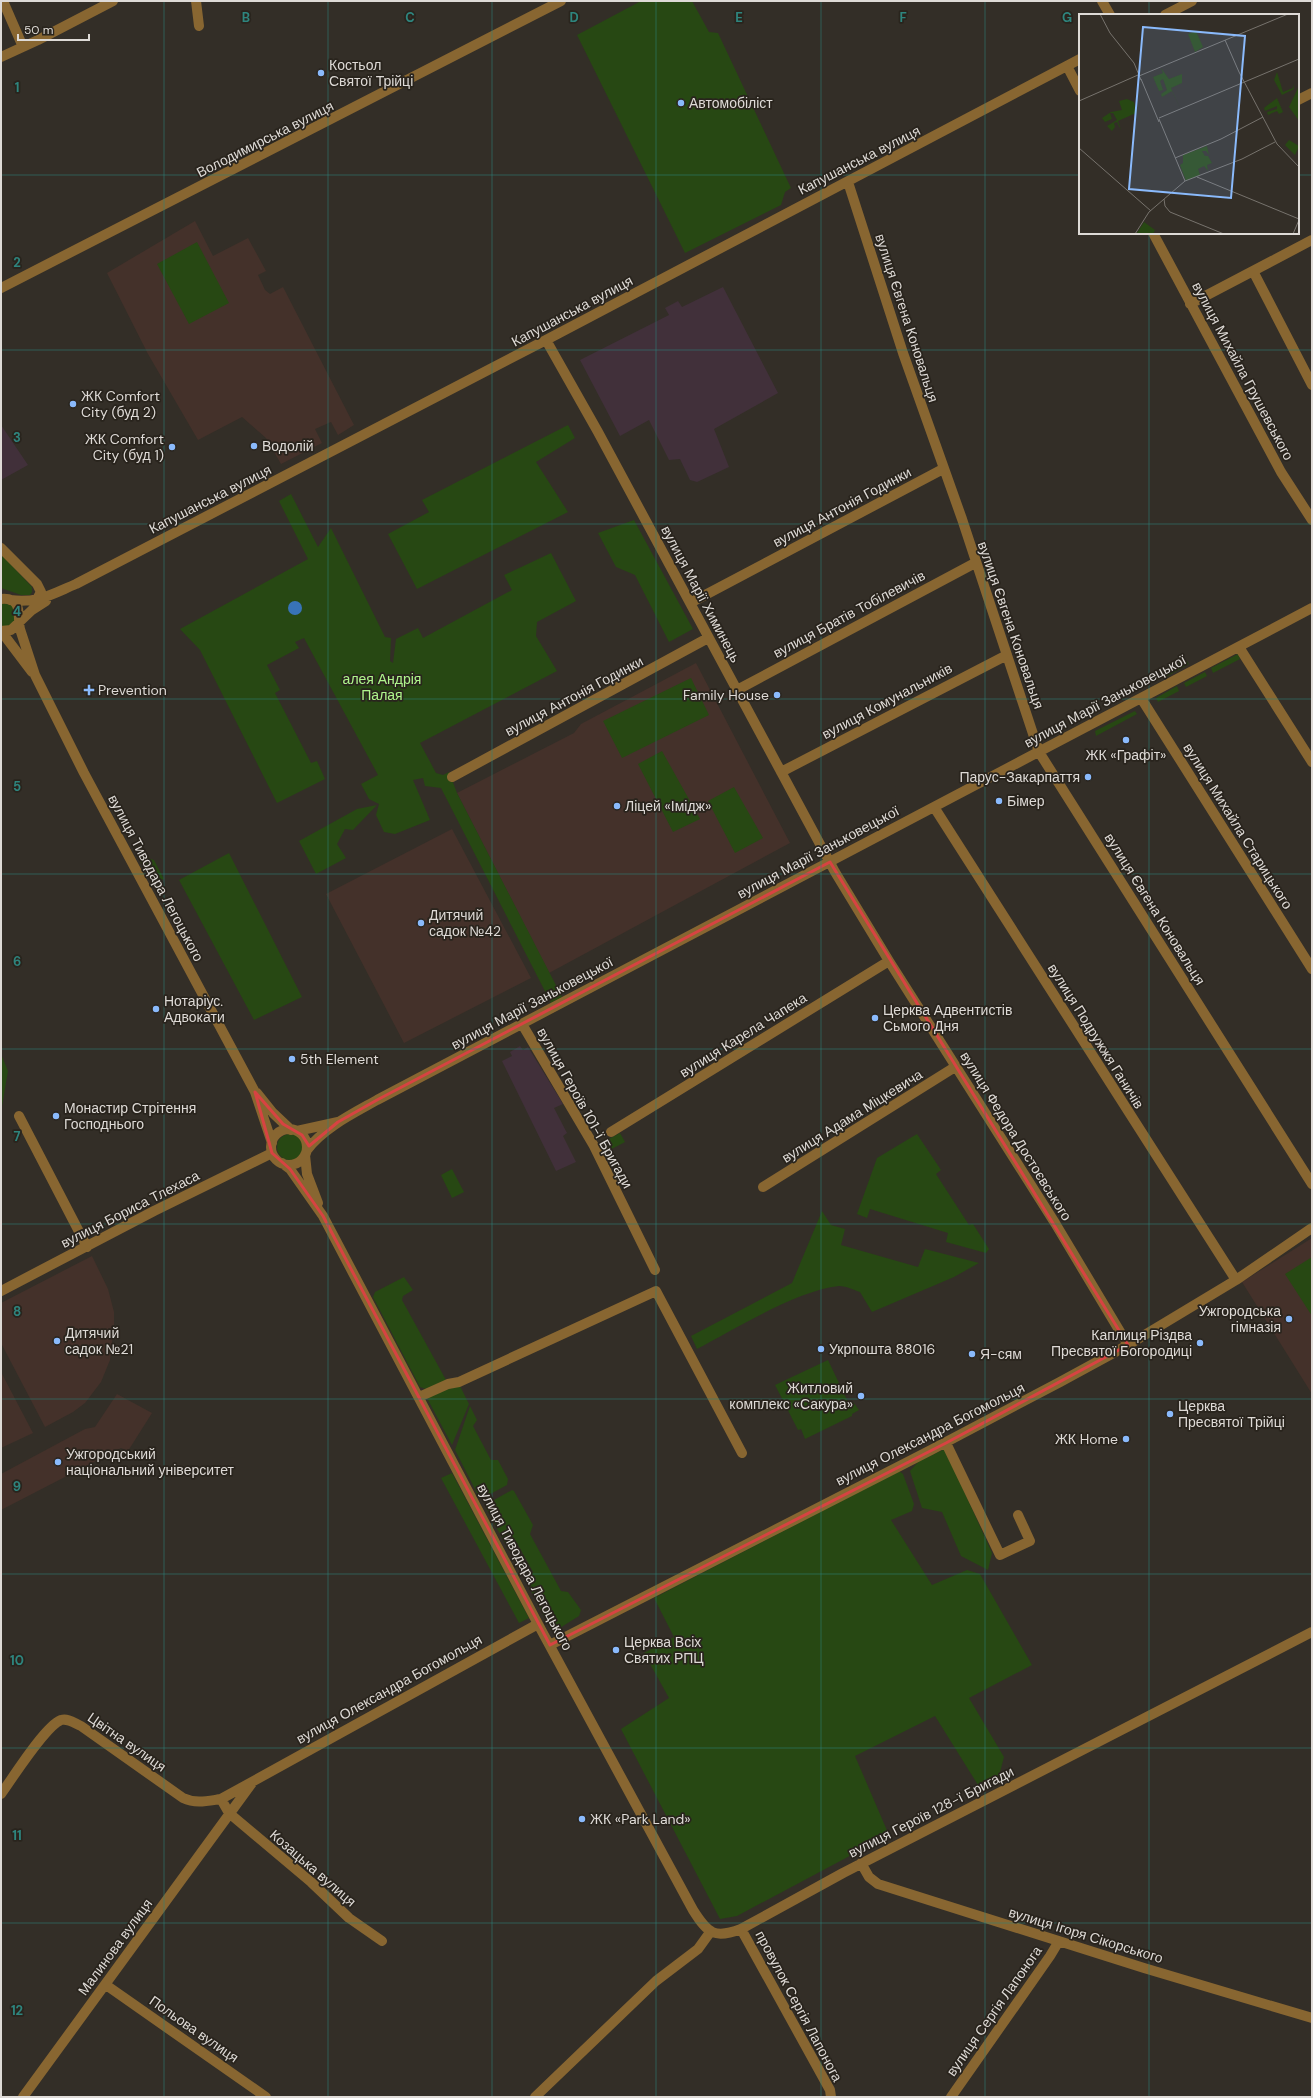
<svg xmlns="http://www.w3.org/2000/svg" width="1313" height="2098" font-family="'DM Sans',sans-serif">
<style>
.commercial{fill:#41303a}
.education{fill:#44312a}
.green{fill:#274813}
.water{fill:#3873b7}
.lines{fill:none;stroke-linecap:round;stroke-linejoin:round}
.minor{stroke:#886631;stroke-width:10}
.marked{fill:none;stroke:#d74342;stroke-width:3;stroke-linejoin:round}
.grid{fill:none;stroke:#2e857e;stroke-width:1;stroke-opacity:0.55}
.poi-dot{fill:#8abafc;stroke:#29241d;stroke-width:1.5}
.labels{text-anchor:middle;stroke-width:3.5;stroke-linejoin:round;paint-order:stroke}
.poi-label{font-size:14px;fill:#dedad6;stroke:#29241d;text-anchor:start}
.street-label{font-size:14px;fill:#dedad6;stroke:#29241d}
.park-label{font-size:14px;fill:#aff58c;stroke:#29241d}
.inset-road{fill:none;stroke:#77736d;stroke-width:1}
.view{fill:#8abafc;fill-opacity:0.15;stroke:#8abafc;stroke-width:2}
.inset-edge{fill:none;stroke:#dedad6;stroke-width:2}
.grid-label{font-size:13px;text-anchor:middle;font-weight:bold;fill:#2e857e;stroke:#29241d;stroke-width:3.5;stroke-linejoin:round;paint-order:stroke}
</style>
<rect width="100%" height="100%" fill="#332e27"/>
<path class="commercial" d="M723,287l55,106 -64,36 15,38 -32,15 -7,-2 -10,-21 -11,1 -20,-40 -29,16 -40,-76 89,-45 -4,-7 13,-7 4,6z
M1,425l27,40 -27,15z
M520,1046l3,4 5,-3 35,57 -9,4 13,25 -4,3 13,26 -20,9 -54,-110 10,-5 -2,-4z"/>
<path class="education" d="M195,221l18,35 35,-18 18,33 -8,4 7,15 5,4 13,-7 71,138 -16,10 -7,-13 -16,7 7,14 -41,21 -15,-26 -24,-21 -44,23 -50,-86 -41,-81z
M696,663l94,180 -241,130 -92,-180 117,-60 7,-9z
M452,829l79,149 -127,65 -78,-149z
M1312,1238v156l-70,-112z
M92,1256l16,33 6,23v13l-4,35 -9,22 -16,21 -12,9 -28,15 -44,-84v-40z
M1,1372l32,61 -32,15z
M117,1394l35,19 -24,38 -7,-3 -120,62v-36l84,-45 10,-2z"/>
<path class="green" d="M641,1h51l17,31 9,1 73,155 -6,4 -4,13 -96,48 -108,-218z
M197,242l32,61 -40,21 -32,-60z
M568,425l7,13 -39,24 32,50 -151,77 -29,-55 41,-22 -7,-12z
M291,494l27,53 13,-19 54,109 6,1 -1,23 3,2 3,-24 22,-11 5,10 89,-48 -8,-15 47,-22 25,48 -39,21 -1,14 21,35 -137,72 16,30 7,2 6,-3 8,21 105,204 -11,6 -110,-215 -16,-2 -2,-8 -10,2 17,40 -35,14 -11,-2 -8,-17 3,-11 -10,-5 -8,-15 17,-9 -74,-137 -9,4 4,6 -32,17 13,25 -5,3 36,70 6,-2 8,18 -48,24 -77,-153 -20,-21 128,-70 -29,-58z
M634,520l59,109 -24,13 -34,-67 -19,-8 -18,-34z
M1,554l31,33v5l-2,3h-9l-20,-7z
M1,603l11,2 5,7 -4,12 -12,4z
M1238,654l2,5 -27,14 -2,-5z
M1183,661h4l2,3 -25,14v-7z
M1205,672l2,4 -21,11 -2,-4z
M691,678l18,37 -87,43 -19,-37z
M1177,686l2,5 -21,11 -2,-4z
M1135,711l2,3 -41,22 -1,-5z
M662,751l38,68 -27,13 -35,-68z
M734,787l29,51 -28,15 -27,-52z
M377,805l-24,25 -8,-1 -8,15 9,14 -30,16 -17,-33 58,-32z
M229,853l73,144 -48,23 -75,-140z
M141,856l13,4 10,19 -7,2 -7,-1 -11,-21z
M1,1054l7,17 -7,41z
M620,1133l5,9 -17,9 -5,-9z
M917,1134l24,36 -5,4 33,51 4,-1 16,25 -3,4 -40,-11 2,-9 -78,-24 -3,9 -10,-4 20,-56z
M277 1147a13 13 0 1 1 26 0a13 13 0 1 1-26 0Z
M452,1169l12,23 -12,6 -11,-23z
M822,1211l9,14 14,4 -4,16 77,22 7,-18 54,14 -25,14 -82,35 -12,-20c-6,-2 -14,-6 -21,-6 -41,4 -104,43 -142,63l-6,-13 101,-53z
M1312,1257v59l-27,-42z
M404,1277l9,13 -10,6 -1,4 44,80 -20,9 -6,-2 -47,-90 2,-5z
M828,1360l21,44 4,-2 6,8 -7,4v2l-47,23 -4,-10 -3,1 -23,-45z
M458,1385l2,1 9,18 -17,41 -24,-45 1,-3z
M470,1406l7,14 -4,6 18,34h7l10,19 -1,6 -24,13 -4,-1 -24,-47z
M945,1449l47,104 -4,17 -27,-14 -19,-44 -20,-4 -12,-37 9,-10z
M899,1471l4,3 11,30 -2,7 -21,9 41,65 35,-15 13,4 52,91 -63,33 35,59 -5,19 -21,9 -43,-69 -80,40 34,79 -152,81 -17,3 -99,-190 48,-31 -25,-45 30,-16 -20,-39z
M452,1473l77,145 -10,5 -78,-145z
M512,1490l2,1 19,34 -3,9 31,57 7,1 13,18 -2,6 -24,15 -4,-1 -27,-53 9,-5 -16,-29 -10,4 -21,-39 1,-4z"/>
<path class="water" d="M288 608a7 7 0 1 1 14 0a7 7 0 1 1-14 0Z"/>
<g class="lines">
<path class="minor" d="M3,1l20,46
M196,1l3,25
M1102,1l8,14
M1165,15l27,-14
M1,57l37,-17 75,-39
M1067,66l13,25
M1298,100l14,-7
M848,182l55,171 59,166 77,233 273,432
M1153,233l128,239 31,48
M1253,271l59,114
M1,288l560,-287
M1190,304l122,-64
M546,340l52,92 237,440 54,89 166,262 73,122
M1,548l36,36 4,8 -5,9
M1,599c23,-2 16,17 19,30l15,46 49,98 171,319 17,51
M10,600c27,4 42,-6 66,-16l470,-244 534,-281
M690,603l253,-134
M1,631l10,-1 21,-20 14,-9
M1,631l31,41
M1239,647l73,115
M737,690l238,-127
M1141,698l171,271
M781,772l226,-117
M452,777l256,-139
M934,807l302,473
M522,1024l72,122 61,124
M257,1093l16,20 18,17
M19,1116l68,131
M271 1147a18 18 0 1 1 36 0a18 18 0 1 1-36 0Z
M297,1131l41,-9
M611,1132l278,-171
M307,1150c16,-22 47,-37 70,-50l935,-492
M305,1155l2,19 11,29
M282,1163l8,6 33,47 215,408 155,286c15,24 22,29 48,19l102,-56 469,-241
M763,1187l192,-120
M1,1291l153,-80 118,-58
M419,1397l29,-13 11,-2 197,-91 86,162
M946,1443l54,112 30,-14 -12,-26
M550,1645l381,-195 129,-68 68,-37 108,-65 76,-52
M1,1794c11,-15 44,-68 60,-74 7,-2 13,3 20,6l102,72c13,6 24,3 38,1l317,-175
M221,1799l8,14 82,69 38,36 33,23
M861,1863l8,14 9,7 266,84 168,50
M741,1929l89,161 1,7
M106,1985l160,112
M23,2097l229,-314
M535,2097l121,-116 42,-32 13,-18
M951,2097l99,-141 9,-15"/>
</g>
<path class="marked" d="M830,862l298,483 -182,98 -396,202 -227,-429 -33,-47 -18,-16 -17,-61 28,32 19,11 7,11 29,-24 39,-22z"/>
<path class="grid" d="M164,1v2096M328,1v2096M492,1v2096M656,1v2096M821,1v2096M985,1v2096M1149,1v14M1,175h1079M1298,175h14M1149,233v1864M1,350h1311M1,524h1311M1,699h1311M1,874h1311M1,1049h1311M1,1224h1311M1,1399h1311M1,1574h1311M1,1748h1311M1,1923h1311"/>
<g class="poi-dot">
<circle cx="321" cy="73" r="4"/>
<circle cx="681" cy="103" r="4"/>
<circle cx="73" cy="404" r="4"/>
<circle cx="254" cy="446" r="4"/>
<circle cx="172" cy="447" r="4"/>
<path d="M87 684h4v4h4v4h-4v4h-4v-4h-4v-4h4z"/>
<circle cx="777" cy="695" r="4"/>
<circle cx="1126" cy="740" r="4"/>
<circle cx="1088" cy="777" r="4"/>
<circle cx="999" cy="801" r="4"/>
<circle cx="617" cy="806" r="4"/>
<circle cx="421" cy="923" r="4"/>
<circle cx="156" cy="1009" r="4"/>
<circle cx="875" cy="1018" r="4"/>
<circle cx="292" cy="1059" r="4"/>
<circle cx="56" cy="1116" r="4"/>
<circle cx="1289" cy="1319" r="4"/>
<circle cx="57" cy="1341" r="4"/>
<circle cx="1200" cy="1343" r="4"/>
<circle cx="821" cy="1349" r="4"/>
<circle cx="972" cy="1354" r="4"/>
<circle cx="861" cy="1396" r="4"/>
<circle cx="1170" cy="1414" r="4"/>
<circle cx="1126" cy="1439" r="4"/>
<circle cx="58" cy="1462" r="4"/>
<circle cx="616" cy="1650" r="4"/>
<circle cx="582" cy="1819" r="4"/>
</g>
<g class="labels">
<g class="poi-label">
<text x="329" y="70">Костьол<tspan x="329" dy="16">Святої Трійці</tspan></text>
<text x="689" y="108">Автомобіліст</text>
<text x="81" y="401">ЖК Comfort<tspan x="81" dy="16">City (буд 2)</tspan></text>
<text x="164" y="444" text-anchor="end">ЖК Comfort<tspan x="164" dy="16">City (буд 1)</tspan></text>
<text x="262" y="451">Водолій</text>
<text x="98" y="695">Prevention</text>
<text x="769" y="700" text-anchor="end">Family House</text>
<text x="1126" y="760" text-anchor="middle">ЖК «Графіт»</text>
<text x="1080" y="782" text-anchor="end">Парус-Закарпаття</text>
<text x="1007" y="806">Бімер</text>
<text x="625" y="811">Ліцей «Імідж»</text>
<text x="429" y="920">Дитячий<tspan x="429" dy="16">садок №42</tspan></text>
<text x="164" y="1006">Нотаріус.<tspan x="164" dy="16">Адвокати</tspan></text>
<text x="883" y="1015">Церква Адвентистів<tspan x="883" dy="16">Сьмого Дня</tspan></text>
<text x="300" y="1064">5th Element</text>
<text x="64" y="1113">Монастир Стрітення<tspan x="64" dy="16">Господнього</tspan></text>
<text x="1281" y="1316" text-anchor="end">Ужгородська<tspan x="1281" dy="16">гімназія</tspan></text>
<text x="65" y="1338">Дитячий<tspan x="65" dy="16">садок №21</tspan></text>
<text x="1192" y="1340" text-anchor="end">Каплиця Різдва<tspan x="1192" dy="16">Пресвятої Богородиці</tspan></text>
<text x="829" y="1354">Укрпошта 88016</text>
<text x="980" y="1359">Я-сям</text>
<text x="853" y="1393" text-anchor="end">Житловий<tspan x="853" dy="16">комплекс «Сакура»</tspan></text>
<text x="1178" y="1411">Церква<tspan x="1178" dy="16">Пресвятої Трійці</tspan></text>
<text x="1118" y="1444" text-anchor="end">ЖК Home</text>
<text x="66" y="1459">Ужгородський<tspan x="66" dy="16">національний університет</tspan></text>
<text x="624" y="1647">Церква Всіх<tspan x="624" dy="16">Святих РПЦ</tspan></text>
<text x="590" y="1824">ЖК «Park Land»</text>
</g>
<g class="street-label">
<text transform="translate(265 139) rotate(-27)" y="5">Володимирська вулиця</text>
<text transform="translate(859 160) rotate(-27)" y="5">Капушанська вулиця</text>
<text transform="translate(572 311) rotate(-28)" y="5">Капушанська вулиця</text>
<text transform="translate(907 318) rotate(72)" y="5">вулиця Євгена Коновальця</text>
<text transform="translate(1243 371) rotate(62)" y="5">вулиця Михайла Грушевського</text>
<text transform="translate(210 499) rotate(-27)" y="5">Капушанська вулиця</text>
<text transform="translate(842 507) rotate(-28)" y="5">вулиця Антонія Годинки</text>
<text transform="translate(701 594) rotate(62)" y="5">вулиця Марії Химинець</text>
<text transform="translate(849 614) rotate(-28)" y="5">вулиця Братів Тобілевичів</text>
<text transform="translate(1011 625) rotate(71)" y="5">вулиця Євгена Коновальця</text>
<text transform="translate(574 696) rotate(-28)" y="5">вулиця Антонія Годинки</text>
<text transform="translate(887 701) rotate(-28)" y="5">вулиця Комунальників</text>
<text transform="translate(1105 701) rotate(-28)" y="5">вулиця Марії Заньковецької</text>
<text transform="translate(1238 826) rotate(58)" y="5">вулиця Михайла Старицького</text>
<text transform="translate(818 852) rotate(-28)" y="5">вулиця Марії Заньковецької</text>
<text transform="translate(156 878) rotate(62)" y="5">вулиця Тиводара Легоцького</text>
<text transform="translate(1155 909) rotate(58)" y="5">вулиця Євгена Коновальця</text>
<text transform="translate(532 1003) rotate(-28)" y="5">вулиця Марії Заньковецької</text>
<text transform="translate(743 1035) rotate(-32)" y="5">вулиця Карела Чапека</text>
<text transform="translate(1096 1036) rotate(58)" y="5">вулиця Подружжя Ганичів</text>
<text transform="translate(585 1108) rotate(61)" y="5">вулиця Героїв 101-ї Бригади</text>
<text transform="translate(852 1116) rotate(-32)" y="5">вулиця Адама Міцкевича</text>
<text transform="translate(1016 1136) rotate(58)" y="5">вулиця Федора Достоєвського</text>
<text transform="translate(130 1209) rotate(-27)" y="5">вулиця Бориса Тлехаса</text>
<text transform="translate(930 1434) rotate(-27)" y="5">вулиця Олександра Богомольця</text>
<text transform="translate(525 1567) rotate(62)" y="5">вулиця Тиводара Легоцького</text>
<text transform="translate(389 1689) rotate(-29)" y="5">вулиця Олександра Богомольця</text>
<text transform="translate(127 1742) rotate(35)" y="5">Цвітна вулиця</text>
<text transform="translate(931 1812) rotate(-27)" y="5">вулиця Героїв 128-ї Бригади</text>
<text transform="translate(313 1868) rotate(41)" y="5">Козацька вулиця</text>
<text transform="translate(1086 1935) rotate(17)" y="5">вулиця Ігоря Сікорського</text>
<text transform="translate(115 1947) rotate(-54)" y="5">Малинова вулиця</text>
<text transform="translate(799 2006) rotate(62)" y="5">провулок Сергія Лапонога</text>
<text transform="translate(994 2011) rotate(-55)" y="5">вулиця Сергія Лапонога</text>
<text transform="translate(194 2029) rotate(35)" y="5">Польова вулиця</text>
</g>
<g class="park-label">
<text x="382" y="684">алея Андрія<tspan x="382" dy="16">Палая</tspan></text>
</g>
</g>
<g transform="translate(1079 14)">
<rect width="220" height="220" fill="#332e27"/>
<path d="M117,17l7,16 -8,5 -7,-18zM82,54l8,11 13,-5v9l-11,5 9,20 -8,-17 -10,6 -1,-3 6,-4 -4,-11 -3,2 3,9 -4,1 -6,-14 10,-4zM198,58l6,20 10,-4v-4l1,5 -12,6 -8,-15zM220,72v35l-10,-14zM198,84l6,14 -4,2 -2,-3 -9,4 -1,-3 10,-3v-3l-12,5 -1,-3zM48,85l7,3 2,11 -18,8 3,9 -4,-8 -3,1 1,4 -3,4 -5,-5 10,-6 -4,-7h-3l2,6 -7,3 -3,-4 9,-6 11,-2 -3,-9zM210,126l10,6 -4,9 -10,-10zM128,132l2,9 -3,-4h-4l3,5h3l4,7 -5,2 1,6 -4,-5 -6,3 2,6 -14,6 -6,-16 3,-2v-8zM65,208l11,8 -2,4 -16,-1z" fill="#274813"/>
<path class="inset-road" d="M21,0l10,19 24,30 7,17M146,26l14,32 38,72 22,23M60,62l149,-62M62,65l18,43M0,87l59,-26M80,104l140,-59M80,105l26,62M0,134l72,63M96,144l46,-19 42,-22M118,163l102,42M85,185l1,7 5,6 54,22M56,220l14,-22 36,-31 57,-22 33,-17M214,220l6,-14"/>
<path class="view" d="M64,13l102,9 -14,162 -102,-9z"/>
<rect width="220" height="220" class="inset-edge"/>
</g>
<g class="grid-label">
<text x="246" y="22">B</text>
<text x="410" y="22">C</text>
<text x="574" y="22">D</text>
<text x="739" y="22">E</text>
<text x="903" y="22">F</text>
<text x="1067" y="22">G</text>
<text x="17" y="92">1</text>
<text x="17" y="267">2</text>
<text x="17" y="442">3</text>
<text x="17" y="616">4</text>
<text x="17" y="791">5</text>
<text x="17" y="966">6</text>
<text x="17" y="1141">7</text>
<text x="17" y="1316">8</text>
<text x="17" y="1491">9</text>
<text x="17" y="1665">10</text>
<text x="17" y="1840">11</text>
<text x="17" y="2015">12</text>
</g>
<rect width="1313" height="2098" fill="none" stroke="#dedad6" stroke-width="4"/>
<path d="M18 34v6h71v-6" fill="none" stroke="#dedad6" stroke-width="2"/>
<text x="24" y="34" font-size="12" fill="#dedad6" stroke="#29241d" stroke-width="3" paint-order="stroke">50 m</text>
</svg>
